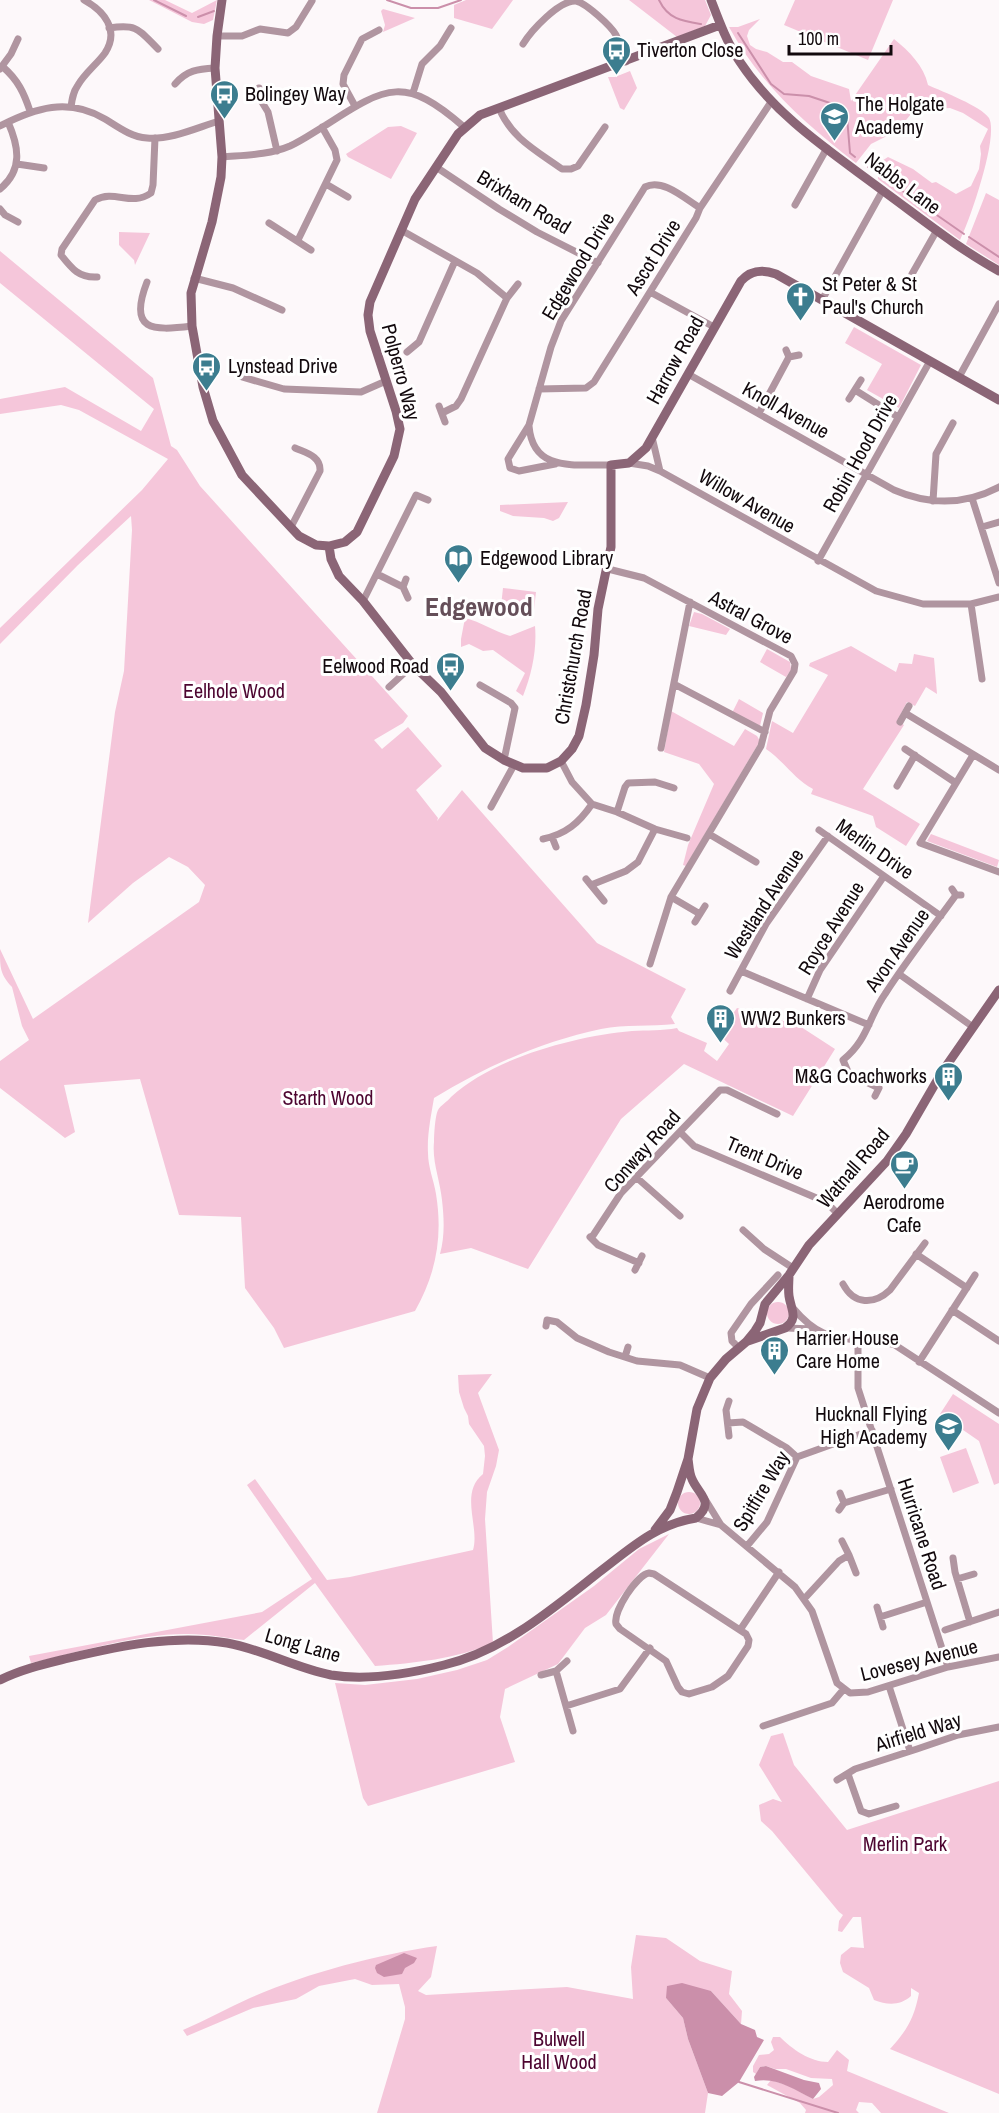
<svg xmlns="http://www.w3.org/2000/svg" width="999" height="2113" font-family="'Archivo Narrow',sans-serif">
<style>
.green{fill:#f5c6da}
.water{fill:#cb8faa}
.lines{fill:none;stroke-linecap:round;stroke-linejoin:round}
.stream{stroke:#cb8faa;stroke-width:2}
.street{stroke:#b095a0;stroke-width:7}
.secondary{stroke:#8b6576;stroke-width:9}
.labels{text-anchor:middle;stroke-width:6;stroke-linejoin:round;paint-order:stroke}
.poi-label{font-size:20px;fill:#12090d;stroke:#fff;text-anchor:start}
.street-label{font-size:20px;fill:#12090d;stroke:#fff}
.park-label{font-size:20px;fill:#4d0530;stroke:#fff}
.district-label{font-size:26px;font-weight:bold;fill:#654f59;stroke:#fff}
</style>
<rect width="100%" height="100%" fill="#fdf8fa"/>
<path class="green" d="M149,0h16l27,13 25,-13 -4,20 -9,4 -12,-2z
M466,0h47l-21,29 -38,-11v-13z
M629,0h76l6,15 -6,11 -28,11z
M795,0h98l-25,60 -84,-35z
M383,9l32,9 -32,14 2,-7 -4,-14z
M760,19l-11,11 -2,6 3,9 6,4 11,3 16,10h9l19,14 38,13 2,12 43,-62c15,12 30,27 34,46 15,7 53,21 61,33 10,18 -19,102 -29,122l-82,-61 -1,-15 11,-7 25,12 19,14 4,-1 20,12 15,-8 8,-17 2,-15 -1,-8 8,-17 -25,-16 -13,-5 -25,2 -14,4 -14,17 -26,13 -15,19c-51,-39 -96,-79 -127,-136h9z
M630,71l7,17 -13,22 -4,-2 -12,-31h7z
M401,126l16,7 -26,46 -43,-22 -2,-3 42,-27z
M986,193l13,7v65l-33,-21z
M119,232l31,1 -15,32 -1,-5 -15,-15z
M0,251l153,127 18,68 6,4 23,36 208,230 -5,7 -29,17 8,9 26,-22 34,39 -26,24 22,28 -1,3 25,-31 135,153 89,46 -15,28 4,7c-24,3 -50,0 -74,5 -60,13 -115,37 -167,69 -3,18 -7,37 -6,55 0,14 6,28 8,41 7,43 0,80 -21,117l-131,37 -10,-20 -29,-40 -4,-71 -62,-2 -39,-136 -76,6 11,47 -10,6 -65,-50v-27l29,-21 -7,-14 -10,-39c-12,-13 -12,-19 -12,-38l33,70 166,-117 6,-17 -17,-18 -19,-10 -36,26 -45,40 27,-211 9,-41 8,-141 -1,-14 -53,49 -78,79v-16l142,-138 26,-31 -89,-49 -18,-5 -61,9v-15l65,-12 76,44 13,-22 -154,-126z
M854,327l67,38 -22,43 -32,-18 15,-26 -37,-21z
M568,502l-9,16 -6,3 -9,-3 -31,-2 -13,-5v-6z
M503,588l33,4 -2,18 -33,-4z
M694,612l8,2 28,15 -4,6 -37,-9z
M465,618c16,4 29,13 45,18l25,-10c2,23 -3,48 -12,70l-7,-5 9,-18 -32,-23 -10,1 -14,-7 -8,3v-8z
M851,646l45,26 3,-9 13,1 2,-10 20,4 3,36 -11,-7 -11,19 -8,-4 -10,19 7,4 -41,64 57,35 -14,22 -30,-19 -3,-11 -62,-22 2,-5c-19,-10 -28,-27 -47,-40l6,-28 21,12 35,-58 -19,-9 1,-3z
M767,649l23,13 1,8 -5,7 -26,-15z
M739,699l24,14 -3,13 -28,-13z
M671,711l63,35 11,-17 12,7 3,5 -74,125 -3,-1 5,-20 26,-61 -15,-20 -35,-12z
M931,834l68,26 -2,7 -70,-26z
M737,1008l61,17 37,24 -42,67 -109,-52 -63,55 -93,150 -57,-21 -31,6c5,-18 4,-36 2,-54 -2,-20 -10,-38 -8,-58 0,-7 1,-26 4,-32 2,-4 10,-9 13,-13 42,-39 124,-61 181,-66 15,-1 30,0 45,-3l2,3 28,12 -3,8 13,10 12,-17 -11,-10z
M767 1313a11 11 0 1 1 22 0a11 11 0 1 1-22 0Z
M492,1374l-14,19 21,57 -3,16 -9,26 -2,27 8,124c-37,16 -78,20 -118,23l-60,-83 -71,57c-18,-2 -37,-6 -56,-6 -47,-1 -110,18 -157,29l-2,-7 233,-44 50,-33 -65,-94 8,-6 72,101 23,-3 123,-27c7,-23 -14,-57 10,-76l2,-18 -1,-10 -15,-22 -1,-8 -4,-8 -5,-16 -1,-17z
M953,1394l46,30v59l-5,2 -15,-44 -39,-27z
M966,1448l13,35 -26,10 -13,-36z
M678 1503a11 11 0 1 1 22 0a11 11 0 1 1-22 0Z
M669,1534l-63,81 -21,13 -27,36 -53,25 -5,28 15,45 -147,44 -5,-8 -28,-115 30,2 52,-6 40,-9 30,-10 21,-13 86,-61 45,-37z
M783,1733l11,32 53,65 152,-49v313l-109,-45c17,-19 24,-30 29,-56l-8,-5v8c-11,10 -24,9 -37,4l-5,-12 -26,-16 -3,-9 1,-8 10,-8 13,1 -3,-31h-8l-11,15 -4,-1 1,-10 4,-6 -4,-3 -67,-81 -11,-10 -2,-16 14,-6 9,3 -23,-37 12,-29z
M636,1935l30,3 34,23 32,10 -3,23 13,17 -1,13 -30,-33 -45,7 17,20 5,21 20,54 -3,20h-328l28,-94v-12l-6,-23 -27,1 -17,-6 -36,7 -23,13 -43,9 -66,28 -4,-6c23,-10 45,-22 67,-32 54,-24 129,-44 187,-52l-6,31 -13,14 8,4 141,-8 66,12 -2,-32z
M773,2037h7c12,12 30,25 48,25l9,-12 12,10 -2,11 102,42h-68l-9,-10 -13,-1 -3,8 3,3h-54l1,-3 -6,-7 -33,-18 4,-5 18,6 24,13 6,-2 14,-12 -1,-6 -21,-1 -25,-9h-11l-9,-3 -6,1 -4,7 -3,-2v-6l6,-11 10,-1 5,-4 -3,-8z"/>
<path class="water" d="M404,1953l13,5 -3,5 -9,5 -3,6 -18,3 -7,-4 -2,-5 1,-3z
M682,1983l29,8 30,33 14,6 2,7 7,3 -25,42 -17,14 -14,-3 -20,-54 -5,-21 -17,-20 1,-12z
M766,2066l38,14 15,3 2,6 -8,10c-20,-10 -36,-22 -58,-18l-1,-4 6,-10z"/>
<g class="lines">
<path class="stream" d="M154,0l32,16
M387,0l24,8h27l23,-8
M659,0c9,19 23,21 42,24
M198,17l16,-6
M738,33l33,51 13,10 25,2 21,7 5,6 12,8 3,36 5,4
M868,167l96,67
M969,237l30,20
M739,2082l99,31"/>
<path class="street" d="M109,28c29,-4 29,1 49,21
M217,36h25l18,-7 28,4 8,-6 16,-26
M523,44c8,-13 36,-44 53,-43 10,2 35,25 40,34 4,8 7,18 10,27
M3,67c15,13 21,26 27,44
M0,69l11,-15 7,-15
M175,84c12,-14 23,-15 40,-16
M259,88l1,11 8,13 9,39
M413,93l9,-29 18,-18 11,-18
M355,106l-12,-22 1,-9 18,-36 17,-9
M71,107c1,-8 2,-15 7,-22 7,-12 19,-21 27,-32 15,-23 -1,-42 -21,-53
M499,108c12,30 38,43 63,61h9l7,-3 27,-39
M0,126c35,-18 68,-29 105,-7 13,8 26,18 42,19 24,2 49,-10 72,-17
M222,157c23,-2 47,-2 68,-11 13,-6 24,-14 36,-21 61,-40 80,-49 138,2
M17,164l27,4
M436,167l63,42 38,23 61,31
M326,184l22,13
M0,189c23,-19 19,-42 8,-67
M795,205l32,-57
M0,209l5,6 13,7
M269,223l42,27
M401,230l76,43 30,25
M298,240l39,-80 -2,-10 -13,-23
M912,274l25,-44
M97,277c-18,1 -25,-8 -36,-22l1,-6 33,-49c20,-11 36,7 56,-7l2,-8 2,-47
M194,278l39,10 49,22
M147,282c-19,49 5,49 45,44
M650,292l64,35
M822,300l61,-110
M786,350l3,7 10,-2
M407,352l12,-10 36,-81
M688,374l206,116c35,15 71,15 105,-3
M242,377l42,12 77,3 25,-11
M959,377l40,-73
M539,389l47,-1 8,-6 102,-164 4,-10 71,-106
M855,390l43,27
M849,399l12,-19
M439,406l6,16
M442,413l14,-7 5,-7 46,-101 11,-14
M759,413l30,-56
M529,426c4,47 46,38 82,39
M652,437l8,34 216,120 47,13h48l28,-7
M629,463l19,3 12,5
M555,464l-36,7 -9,-3 -2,-9 21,-34 22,-78 10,-26 84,-134c18,-9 40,12 55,21
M972,498l27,85
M933,501l3,-47 17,-31
M291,527l29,-56c1,-15 -14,-18 -25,-23
M982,527l17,-5
M818,561l112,-200
M608,569l36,9 147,78 4,8 -1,7 -24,40 -9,35 -90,151 -21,67
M377,574l26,13
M406,579l-3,8 5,11
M363,601l53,-106 12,5
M971,604l11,75
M674,684l91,48
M480,685l31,18 4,5 -11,52
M389,687l24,-22
M905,713l94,57
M900,722l9,-16
M661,748l29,-146
M905,749l51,34
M973,755l-53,88 79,29
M561,761l11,21 20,22 25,8 38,17 32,9
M897,786l18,-31
M491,807l23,-42
M617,812l8,-25 3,-4 27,-1 19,6
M819,830l122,86
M709,834l47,28
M552,837l4,10
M543,839c23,-5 36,-16 49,-35
M586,879l18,22
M591,885l35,-14 12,-9 17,-33
M952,889l4,6h5
M671,897l29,17
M695,922l10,-16
M741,971l128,54
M899,974l74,53
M730,991l36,-67 62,-88
M807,999l13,-29 64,-94
M875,1096l4,-8 -30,-14 -6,-14c25,-20 25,-42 42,-66 22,-34 47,-66 71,-99
M680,1132l14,14 132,56 12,12
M636,1177l44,39
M743,1230l21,19 29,19
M590,1237l8,8 41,18
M592,1237l29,-44 99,-103h7l50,24
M916,1254l51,34
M635,1270l7,-14
M843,1284c11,21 31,21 47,6l35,-47
M793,1308c21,25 37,31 69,32 12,1 22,1 33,5l104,68
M952,1310l47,31
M546,1326l1,-6 10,2 20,16 32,14 28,9 43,4 30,13
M786,1328l27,1
M858,1340v48l90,279
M739,1348l-7,-7 -1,-8 20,-29 27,-29
M625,1357l3,-10
M919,1362l56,-87
M729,1401l-3,9 3,26
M728,1423l15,-1 44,26 10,9
M705,1499l16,26
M844,1503l47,-14
M839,1510l5,-7 -4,-10
M696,1518l25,7 74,62 17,24 25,72 13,10 18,-1 80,-25 51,-10
M747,1546l20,-24 30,-65 75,-27
M849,1555l7,18
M953,1558l2,14 15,50
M649,1573l5,1 92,60 3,6 -1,6 -20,30 -16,11 -23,7 -7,-2 -4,-5 -12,-26 -46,-32 -4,-5c-3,-13 21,-49 33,-51z
M957,1579l17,-5
M805,1598l34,-37 10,-6 -7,-14
M877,1607l6,20
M880,1617l47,-15
M740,1630l39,-58
M945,1630l54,-18
M556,1671l17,60
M541,1675l15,-4 11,-10
M889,1686l21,65
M566,1706l54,-17 30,-41
M763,1726l69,-23 11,-13
M848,1774l13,37 8,3 27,-8
M837,1780l18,-11 62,-20 41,-14 41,-8"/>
<path class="secondary" d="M222,0l-5,36 -2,32 7,89 -1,20 -9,45 -21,71 1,33 11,61 10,34 29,54 57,61 17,9 13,1 16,-4 12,-10 37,-76 6,-27 -4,-18 -26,-80 -2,-16 2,-13 45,-103 43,-65 22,-19 240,-90
M711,0c8,21 16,43 29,62 37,56 93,91 146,131 37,27 73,56 113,78
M329,546l2,13 8,17 24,25 50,64 28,27 44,56 19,12 19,8h24l14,-7 11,-12 7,-13 7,-31 8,-50 4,-46 13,-62v-82l18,-2 17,-15 95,-167c10,-11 21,-12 35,-7l223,126
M748,1341l37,-13c14,-10 6,-18 4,-32 -1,-7 0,-14 0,-21
M655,1530l15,-20 7,-18 11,-33 9,-50 13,-31 16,-19 20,-17 9,-11 5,-8 5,-19 24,-29 20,-30 78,-84 19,-27 36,-62 57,-82
M0,1680c22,-11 45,-16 69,-22 51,-12 105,-24 158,-15 35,6 68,25 104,32 36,6 77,-1 113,-10 59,-14 107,-55 154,-92 32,-24 56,-48 98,-55 20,-16 2,-24 -4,-39 -3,-6 -3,-14 -4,-20"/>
</g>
<defs>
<symbol id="bus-pin" viewBox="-11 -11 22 30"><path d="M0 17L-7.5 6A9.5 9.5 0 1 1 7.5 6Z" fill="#3c7d8f" stroke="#fff"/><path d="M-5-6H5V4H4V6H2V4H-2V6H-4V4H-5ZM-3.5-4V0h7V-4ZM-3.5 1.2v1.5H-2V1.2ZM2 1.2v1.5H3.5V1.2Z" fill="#fff"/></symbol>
<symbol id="school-pin" viewBox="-11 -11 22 30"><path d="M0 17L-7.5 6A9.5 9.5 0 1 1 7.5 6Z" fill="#3c7d8f" stroke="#fff"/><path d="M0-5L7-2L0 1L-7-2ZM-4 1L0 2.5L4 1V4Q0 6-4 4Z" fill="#fff"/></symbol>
<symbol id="church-pin" viewBox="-11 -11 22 30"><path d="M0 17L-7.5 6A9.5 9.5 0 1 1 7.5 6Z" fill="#3c7d8f" stroke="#fff"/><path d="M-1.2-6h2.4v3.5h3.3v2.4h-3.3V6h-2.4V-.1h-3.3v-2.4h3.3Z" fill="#fff"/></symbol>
<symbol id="library-pin" viewBox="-11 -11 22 30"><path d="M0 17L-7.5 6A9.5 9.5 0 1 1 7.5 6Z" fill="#3c7d8f" stroke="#fff"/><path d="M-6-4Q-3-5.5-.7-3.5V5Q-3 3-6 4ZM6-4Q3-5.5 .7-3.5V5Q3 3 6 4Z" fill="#fff"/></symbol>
<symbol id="building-pin" viewBox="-11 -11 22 30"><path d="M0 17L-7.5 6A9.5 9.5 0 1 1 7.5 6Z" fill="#3c7d8f" stroke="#fff"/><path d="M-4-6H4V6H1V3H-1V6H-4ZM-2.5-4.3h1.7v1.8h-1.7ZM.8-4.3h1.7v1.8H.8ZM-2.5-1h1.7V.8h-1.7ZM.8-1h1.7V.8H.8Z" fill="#fff"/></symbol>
<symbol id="cafe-pin" viewBox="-11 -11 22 30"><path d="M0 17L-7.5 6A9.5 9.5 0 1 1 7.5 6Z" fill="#3c7d8f" stroke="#fff"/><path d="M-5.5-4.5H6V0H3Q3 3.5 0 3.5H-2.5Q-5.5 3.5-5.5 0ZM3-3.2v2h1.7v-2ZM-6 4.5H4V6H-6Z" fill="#fff"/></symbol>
</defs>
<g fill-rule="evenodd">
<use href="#bus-pin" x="600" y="34" width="33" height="45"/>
<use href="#bus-pin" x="208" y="78" width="33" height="45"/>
<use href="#school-pin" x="818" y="100" width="33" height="45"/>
<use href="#church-pin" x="784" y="280" width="33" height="45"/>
<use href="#bus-pin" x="190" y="350" width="33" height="45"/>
<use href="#library-pin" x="442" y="542" width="33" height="45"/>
<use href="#bus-pin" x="434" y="650" width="33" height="45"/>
<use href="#building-pin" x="704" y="1002" width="33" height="45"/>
<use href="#building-pin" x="932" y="1060" width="33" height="45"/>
<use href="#cafe-pin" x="888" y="1148" width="33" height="45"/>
<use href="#building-pin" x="758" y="1334" width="33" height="45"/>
<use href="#school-pin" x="932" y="1410" width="33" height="45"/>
</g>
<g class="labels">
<g class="poi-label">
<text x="637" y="57">Tiverton Close</text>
<text x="245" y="101">Bolingey Way</text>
<text x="855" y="111">The Holgate<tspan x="855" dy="23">Academy</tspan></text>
<text x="822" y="291">St Peter &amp; St<tspan x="822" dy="23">Paul's Church</tspan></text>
<text x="228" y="373">Lynstead Drive</text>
<text x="480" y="565">Edgewood Library</text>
<text x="429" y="673" text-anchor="end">Eelwood Road</text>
<text x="741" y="1025">WW2 Bunkers</text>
<text x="927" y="1083" text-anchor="end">M&amp;G Coachworks</text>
<text x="904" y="1209" text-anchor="middle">Aerodrome<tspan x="904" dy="23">Cafe</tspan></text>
<text x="796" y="1345">Harrier House<tspan x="796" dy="23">Care Home</tspan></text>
<text x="927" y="1421" text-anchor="end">Hucknall Flying<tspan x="927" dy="23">High Academy</tspan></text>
</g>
<g class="street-label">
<text transform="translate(903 183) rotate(37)" y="7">Nabbs Lane</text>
<text transform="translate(524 202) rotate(31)" y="7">Brixham Road</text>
<text transform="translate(653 257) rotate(-58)" y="7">Ascot Drive</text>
<text transform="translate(578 266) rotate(-59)" y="7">Edgewood Drive</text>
<text transform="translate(675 360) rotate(-61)" y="7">Harrow Road</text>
<text transform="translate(401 372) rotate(75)" y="7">Polperro Way</text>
<text transform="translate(786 410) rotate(29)" y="7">Knoll Avenue</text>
<text transform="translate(860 453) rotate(-61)" y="7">Robin Hood Drive</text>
<text transform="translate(747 501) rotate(30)" y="7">Willow Avenue</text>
<text transform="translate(751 617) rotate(28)" y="7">Astral Grove</text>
<text transform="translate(573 657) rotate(-80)" y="7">Christchurch Road</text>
<text transform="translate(875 849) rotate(35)" y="7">Merlin Drive</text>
<text transform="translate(764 904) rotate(-57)" y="7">Westland Avenue</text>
<text transform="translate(831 928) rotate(-58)" y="7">Royce Avenue</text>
<text transform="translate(897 950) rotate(-55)" y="7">Avon Avenue</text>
<text transform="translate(642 1151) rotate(-48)" y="7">Conway Road</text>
<text transform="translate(765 1158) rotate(23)" y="7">Trent Drive</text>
<text transform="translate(853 1168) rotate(-49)" y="7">Watnall Road</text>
<text transform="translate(761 1491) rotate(-59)" y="7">Spitfire Way</text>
<text transform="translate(922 1534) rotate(72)" y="7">Hurricane Road</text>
<text transform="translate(303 1645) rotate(16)" y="7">Long Lane</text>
<text transform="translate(919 1660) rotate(-14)" y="7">Lovesey Avenue</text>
<text transform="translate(918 1732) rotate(-17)" y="7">Airfield Way</text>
</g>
<g class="park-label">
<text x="234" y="698">Eelhole Wood</text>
<text x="328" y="1105">Starth Wood</text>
<text x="905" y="1851">Merlin Park</text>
<text x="559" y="2046">Bulwell<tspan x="559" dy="23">Hall Wood</tspan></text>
</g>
<g class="district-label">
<text x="479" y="616">Edgewood</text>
</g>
</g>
<path d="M789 45v9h102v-9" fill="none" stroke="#12090d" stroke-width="3"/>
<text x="798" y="45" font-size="18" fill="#12090d" stroke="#ffffff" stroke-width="4.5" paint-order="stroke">100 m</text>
</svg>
